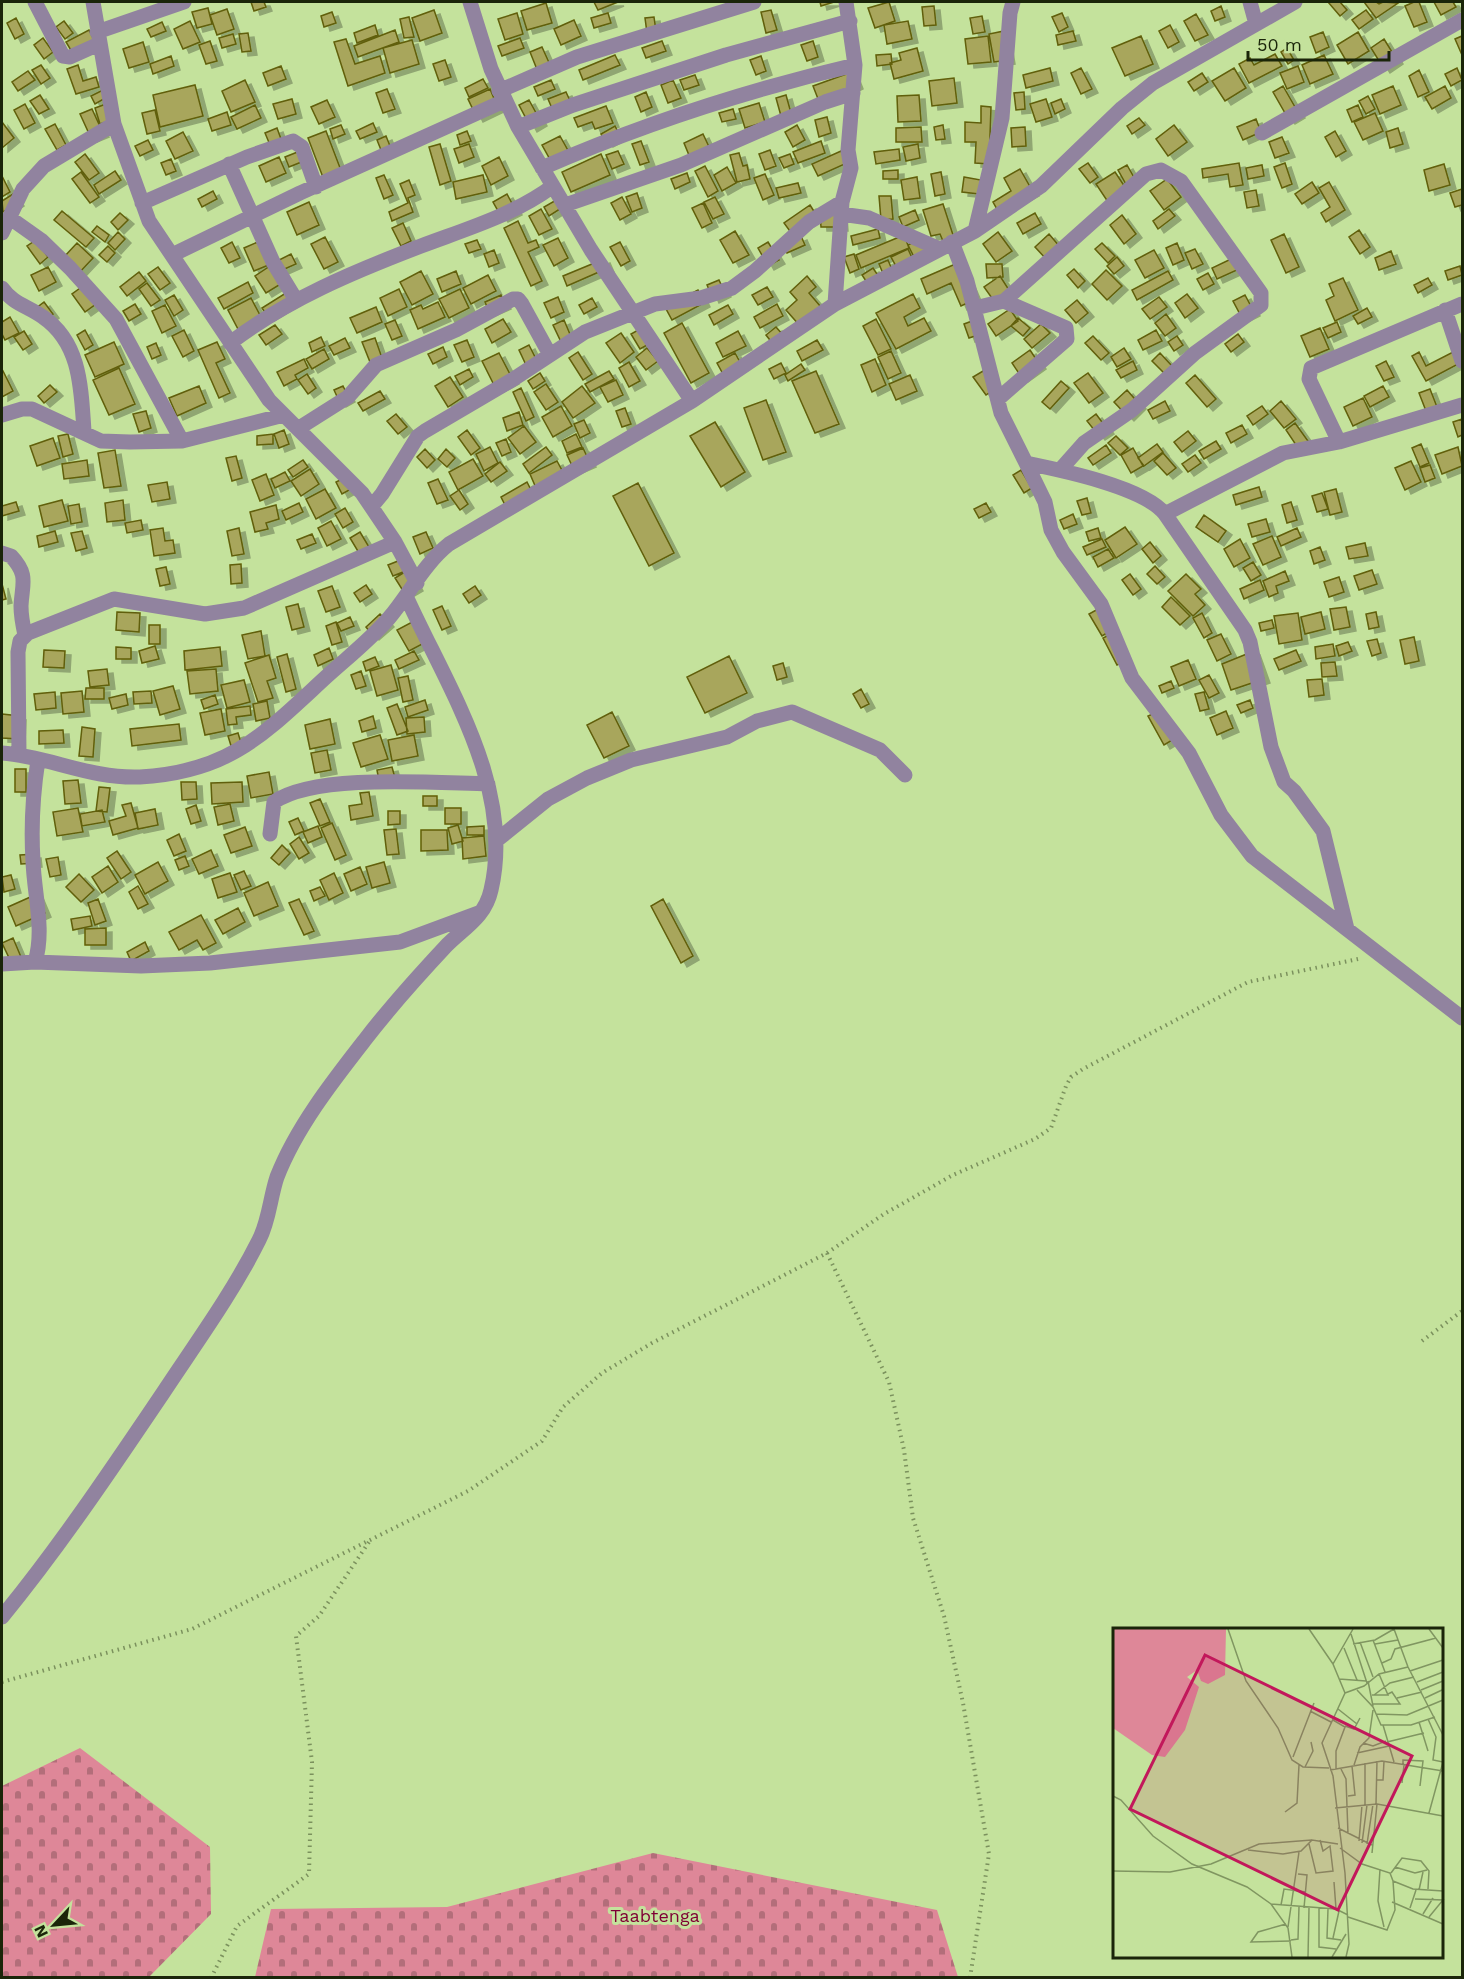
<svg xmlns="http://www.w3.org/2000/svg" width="1464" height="1979" font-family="'Work Sans',sans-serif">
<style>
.cemetery{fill:url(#cemetery-stones)}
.building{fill:#a8a65b;stroke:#615e09;stroke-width:1.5;filter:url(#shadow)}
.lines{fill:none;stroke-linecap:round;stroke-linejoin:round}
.path{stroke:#7b915d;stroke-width:4;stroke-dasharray:1.5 4.5;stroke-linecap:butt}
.minor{stroke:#91839f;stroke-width:15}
.labels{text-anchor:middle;stroke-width:6;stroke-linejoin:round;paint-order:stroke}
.park-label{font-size:18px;fill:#7f0034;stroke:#c4e29c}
.inset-road{fill:none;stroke:#809661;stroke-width:1.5}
.view{fill:#c2185b;fill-opacity:0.15;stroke:#c2185b;stroke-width:3}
.inset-edge{fill:none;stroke:#1a2509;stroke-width:3}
</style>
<defs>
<pattern id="cemetery-stones" width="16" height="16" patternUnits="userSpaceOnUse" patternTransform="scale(1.5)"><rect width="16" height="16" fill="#de8798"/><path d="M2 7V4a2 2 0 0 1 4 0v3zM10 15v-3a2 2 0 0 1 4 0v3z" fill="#b36e7a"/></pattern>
<filter id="shadow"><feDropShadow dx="6" dy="4" stdDeviation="0" flood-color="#0004"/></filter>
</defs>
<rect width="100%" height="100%" fill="#c4e29c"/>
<path class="cemetery" d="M80,1748l130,99 1,67 -62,63h-147v-191z
M653,1853l284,57 21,67h-703l16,-68 176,-2z"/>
<path class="building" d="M251,2h13l2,5 -12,4z
M594,2h24l-20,8z
M820,2h14l-13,4z
M889,2l6,19 -20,7 -7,-20z
M1328,2h12l7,8 -7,6z
M1364,2h12l3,2 4,-2 15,1 -22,15z
M1414,2h5l8,20 -13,5 -9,-21z
M1434,2h19l3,5 -15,8z
M546,3l6,20 -25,7 -6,-19z
M934,6l2,19 -12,1 -2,-19z
M1221,6l4,11 -10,4 -4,-10z
M208,8l4,16 -15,4 -5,-16z
M227,9l7,20 -17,6 -7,-20z
M434,10l8,23 -22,8 -8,-23z
M771,10l6,20 -11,3 -5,-21z
M1366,10l7,9 -14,10 -7,-9z
M332,12l4,11 -12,4 -3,-11z
M517,13l6,21 -18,6 -7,-21z
M608,13l3,10 -17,5 -3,-10z
M1062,13l6,14 -9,5 -7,-15z
M1196,14l12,21 -13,6 -11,-20z
M982,16l3,16 -12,2 -3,-16z
M409,17l5,20 -10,1 -4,-19z
M654,17l2,14 -9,2 -2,-15z
M16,18l8,16 -9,5 -8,-16z
M574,20l7,16 -20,9 -7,-16z
M64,21l9,12 -8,6 -9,-12z
M190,21l10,21 -17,7 -9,-20z
M908,21l4,18 -25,5 -3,-19z
M162,22l4,9 -15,6 -4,-8z
M375,25l3,10 -21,8 -3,-10z
M1170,25l9,17 -11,6 -9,-17z
M89,30l5,10 -22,12 -6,-10z
M395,30l4,12 -41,15 -4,-11z
M1004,31l5,29 -15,2 -5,-28z
M1073,31l3,10 -18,4 -2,-10z
M1323,32l6,15 -13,6 -6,-16z
M1358,32l11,19 -21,13 -11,-19z
M248,33l3,18 -9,1 -3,-18z
M233,34l3,10 -14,4 -3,-10z
M988,36l3,26 -23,2 -3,-25z
M1141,36l12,28 -28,12 -13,-28z
M1462,36v19l-7,-16z
M43,38l10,14 -9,7 -10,-14z
M520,38l4,10 -22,8 -4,-10z
M346,39l9,25 25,-8 5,17 -37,13 -14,-44z
M1384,39l13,21 -13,9 -13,-21z
M412,40l7,24 -29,9 -7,-25z
M210,41l7,20 -11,3 -7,-19z
M662,41l4,10 -20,7 -4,-10z
M813,41l5,16 -11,4 -6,-16z
M143,42l6,20 -20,6 -6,-19z
M542,47l9,20 -13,5 -8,-20z
M917,48l6,23 -29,8 -4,-16 11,-3 -2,-7z
M1287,48l7,12 -6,4 -7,-12z
M891,54l1,10 -15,2 -1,-11z
M1275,54l7,12 -33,17 -10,-19 11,-6 4,7z
M615,55l5,10 -37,15 -4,-10z
M1324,55l9,19 -23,10 -8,-19z
M171,56l3,10 -21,8 -3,-10z
M761,56l5,15 -10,4 -6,-15z
M445,60l6,17 -12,4 -6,-17z
M41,65l9,13 -9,6 -9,-14z
M78,65l5,16 13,-4 3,10 -23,7 -9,-25z
M281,66l5,13 -18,7 -5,-13z
M1298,66l6,16 -17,7 -7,-16z
M1050,68l3,13 -27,7 -3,-13z
M1081,68l11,21 -11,5 -10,-21z
M1234,68l12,20 -21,13 -13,-20z
M1457,68l5,12 -11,6 -6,-12z
M1419,70l10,22 -11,5 -9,-21z
M28,71l7,9 -17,11 -6,-9z
M852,72l5,13 -37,19 -7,-18z
M1202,73l6,9 -14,9 -6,-9z
M695,75l4,10 -15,5 -4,-10z
M954,78l3,25 -25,3 -3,-25z
M483,79l5,9 -19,9 -4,-9z
M245,80l10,22 -24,10 -9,-21z
M551,80l4,9 -17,7 -4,-9z
M673,80l8,18 -13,5 -7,-18z
M195,85l8,31 -43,11 -7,-32z
M1283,86l16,28 -10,6 -16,-28z
M1393,86l8,19 -21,9 -8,-19z
M1445,86l6,12 -19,11 -7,-12z
M105,89l4,7 -14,8 -4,-8z
M387,89l8,20 -12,4 -7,-20z
M490,89l8,19 -21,10 -9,-19z
M566,92l6,13 -18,8 -6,-14z
M646,92l6,15 -11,5 -6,-15z
M1024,92l1,17 -9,1 -2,-17z
M40,95l9,14 -10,5 -9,-13z
M786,95l5,18 -10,3 -5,-18z
M919,95l2,26 -23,1 -1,-26z
M1368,96l7,13 -9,5 -7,-13z
M292,99l4,15 -18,5 -5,-15z
M1046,99l6,18 -16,5 -6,-18z
M1061,99l4,10 -10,5 -4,-11z
M327,100l8,17 -16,7 -8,-17z
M529,100l12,22 -10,6 -12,-23z
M759,103l6,19 -20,6 -6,-19z
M25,104l10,19 -11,6 -10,-19z
M106,104l6,16 -12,4 -5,-16z
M255,105l6,13 -24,11 -6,-12z
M1358,105l5,12 -11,5 -5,-12z
M606,106l7,17 -18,6 -3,-7 -14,5 -4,-9z
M981,106l10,1 -2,57 -14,-1 1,-21h-11v-20l16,1z
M92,109l11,24 -12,5 -11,-24z
M733,109l3,10 -14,3 -3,-9z
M155,110l5,21 -13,3 -5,-21z
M227,112l4,13 -19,6 -4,-12z
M1375,113l8,18 -20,9 -9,-18z
M827,117l4,16 -12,4 -4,-17z
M1139,118l6,7 -13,9 -5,-8z
M1256,119l5,13 -18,8 -6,-13z
M2,122l12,16 -12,10z
M373,123l4,9 -17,7 -4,-8z
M55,124l11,21 -9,5 -12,-21z
M341,125l4,9 -12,5 -3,-10z
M797,125l8,15 -12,7 -8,-15z
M943,125l2,14 -9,1 -2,-13z
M1174,125l13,17 -19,14 -12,-17z
M615,126l5,10 -13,7 -6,-9z
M921,127l1,15h-26v-14z
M1025,127l1,19 -14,1 -1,-19z
M277,128l4,11 -11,6 -5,-12z
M1398,128l5,16 -13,4 -4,-16z
M326,131l16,42 -18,7 -16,-42z
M467,131l4,10 -11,4 -3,-10z
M1335,131l11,20 -10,6 -11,-20z
M183,132l10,19 -18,8 -9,-18z
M703,134l8,17 -20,9 -7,-17z
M386,136l6,15 -9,4 -6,-15z
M560,136l10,18 -18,9 -10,-18z
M1282,137l7,16 -14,5 -6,-16z
M148,140l5,10 -13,6 -5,-10z
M641,141l8,21 -9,3 -8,-21z
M821,141l4,12 -27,10 -5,-11z
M440,144l11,37 -11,4 -11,-38z
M469,144l5,13 -15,6 -5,-14z
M918,144l2,14 -14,3 -3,-14z
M899,149l1,11 -24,4 -2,-12z
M770,150l6,16 -11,4 -6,-16z
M300,151l4,10 -15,6 -4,-10z
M618,151l6,13 -12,5 -6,-14z
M841,151l6,12 -29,13 -6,-12z
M739,153l4,13 4,-1 3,14 -13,3 -7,-27z
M85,154l14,19 -10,7 -14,-18z
M601,154l9,21 -39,17 -9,-20z
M790,154l4,10 -10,4 -5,-10z
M279,157l7,16 -20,9 -7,-16z
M499,157l9,19 -17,9 -9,-19z
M171,159l5,12 -10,4 -5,-12z
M1088,163l10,14 -8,6 -11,-14z
M1239,163l4,22 -13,2 -2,-13 -25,4 -1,-9z
M1285,163l7,21 -10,4 -8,-21z
M1444,164l6,21 -21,6 -5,-21z
M1127,165l9,16 -9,5 -9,-16z
M1262,165l2,11 -16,3 -2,-11z
M705,166l13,25 -10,6 -13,-26z
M727,167l9,16 -14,8 -8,-16z
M1020,169l13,23 -35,19 -5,-9 18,-11 -7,-13z
M898,170v9h-15v-8z
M115,171l6,9 -22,14 -5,-9z
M81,172l18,25 -9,6 -18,-24z
M941,172l4,22 -10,2 -4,-22z
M1115,172l12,18 -19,12 -12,-18z
M687,173l3,9 -15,7 -4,-10z
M765,174l9,21 -11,5 -9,-22z
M384,175l9,20 -9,4 -8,-21z
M483,175l4,17 -31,7 -3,-17z
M2,176l8,16 -8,5z
M917,177l3,21 -16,2 -3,-20z
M964,177l17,3 -2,14 -17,-2z
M1167,179l14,18 -17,13 -14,-19z
M409,180l6,15 -7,3 5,14 -21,9 -3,-9 19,-9 -8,-19z
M1312,182l7,11 -17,11 -7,-10z
M1329,182l16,28 -19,12 -5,-9 9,-6 -11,-19z
M798,183l3,10 -22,5 -3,-10z
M1462,189v16l-7,2 -5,-14z
M1256,190l3,16 -12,2 -3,-16z
M213,191l4,8 -15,8 -4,-8z
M637,193l5,15 -10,4 -6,-15z
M13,194l5,8 -15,10 -1,-11z
M507,194l9,17 -14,7 -9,-16z
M879,196h12l2,23 -12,1z
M622,197l9,17 -11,6 -9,-17z
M715,197l9,17 -11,5 -9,-17z
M558,199l5,8 -14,9 -5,-9z
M309,202l10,23 -22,10 -10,-23z
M703,203l9,20 -10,5 -10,-20z
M943,204l11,34 -11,3 -3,-7 -9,2 -8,-26z
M810,205l7,11 -25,18 -8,-11z
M541,209l11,20 -13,6 -10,-19z
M1169,209l6,7 -17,13 -5,-8z
M915,210l4,10 -16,7 -4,-10z
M62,211l32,27 -8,9 -32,-27z
M120,213l8,7 -10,10 -7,-8z
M841,213l1,14h-21l-1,-13z
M1035,213l6,11 -18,10 -6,-11z
M1122,215l14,19 -12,10 -14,-19z
M518,221l10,22 8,-3 3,7 -11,5 14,29 -11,5 -27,-58z
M403,223l8,18 -10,5 -9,-18z
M97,226l12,9 -4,7 -13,-10z
M878,229l2,9 -27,7 -2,-9z
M1359,230l11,17 -10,7 -11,-17z
M735,231l14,24 -16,8 -13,-23z
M118,232l7,7 -10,11 -7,-7z
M998,232l14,19 -16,11 -13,-18z
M1049,234l11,13 -13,13 -12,-13z
M1284,234l15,33 -13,6 -15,-33z
M904,235l5,13 -48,20 -5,-13z
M801,236l4,9 -18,8 -4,-9z
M325,237l13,25 -14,7 -13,-25z
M923,237l7,14 -15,8 -7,-14z
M558,238l10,20 -14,8 -11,-21z
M36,240l12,17 -8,7 -13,-18z
M477,240l4,9 -12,4 -4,-9z
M260,241l11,23 -17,7 -10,-23z
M232,242l8,16 -11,5 -8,-15z
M620,242l10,19 -9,5 -11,-19z
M768,242l11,18 -11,6 -10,-18z
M77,243l16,15 -14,15 -16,-15z
M1102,243l13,13 -7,7 -13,-14z
M1177,243l7,17 -11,5 -7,-17z
M108,246l7,7 -8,9 -8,-7z
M908,249l5,11 -16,8 -6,-11z
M1195,249l8,15 -11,5 -7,-16z
M494,250l5,13 -10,4 -5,-13z
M1154,250l10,18 -19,10 -10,-18z
M1391,251l5,13 -17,6 -4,-12z
M291,254l5,10 -16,7 -5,-9z
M854,254l5,15 -9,4 -6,-16z
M1117,257l7,9 -10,8 -7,-8z
M604,259l4,9 -41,18 -4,-10z
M1231,259l6,11 -20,9 -5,-11z
M888,260l5,12 -9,4 -5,-12z
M960,262l16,37 -15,7 -10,-23 -24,11 -6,-15z
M273,264l11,18 -18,11 -11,-17z
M986,264h16l1,13 -16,1z
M1460,266l2,9 -14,5 -3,-9z
M48,267l8,15 -17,9 -8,-16z
M158,267l12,16 -10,7 -12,-16z
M873,268l6,9 -11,7 -6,-9z
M1074,269l11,12 -7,7 -11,-13z
M1106,270l16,16 -15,14 -15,-16z
M421,271l12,23 -21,11 -12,-23z
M456,271l5,13 -19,8 -5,-13z
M1168,271l5,9 -36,20 -5,-10z
M139,272l7,9 -19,15 -7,-9z
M1208,273l6,11 -11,6 -6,-11z
M488,275l8,16 -25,13 -8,-16z
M807,276l9,11 -7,6 12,14 -21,19 -14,-16 11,-10 -7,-8z
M1000,276l9,14 -15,11 -10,-14z
M1343,278l15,32 -23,11 -9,-21 8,-4 -5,-12z
M1428,278l4,7 -14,8 -4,-8z
M719,280l6,13 -12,6 -6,-14z
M248,282l5,11 -29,16 -6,-11z
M147,283l13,17 -9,6 -12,-17z
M83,286l13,18 -11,8 -13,-18z
M767,287l6,10 -15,8 -6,-10z
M399,289l8,18 -19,9 -8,-18z
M460,289l9,19 -20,10 -10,-19z
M698,290l6,13 -32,17 -7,-13z
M289,291l6,10 -27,16 -6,-9z
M913,294l7,14 -16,9 4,9 16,-8 7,13 -35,18 -20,-36z
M1187,294l11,14 -13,10 -10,-15z
M174,295l9,15 -9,6 -9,-16z
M501,295l4,10 -16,7 -4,-10z
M1245,295l9,17 -12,6 -9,-17z
M558,297l6,15 -13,6 -7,-15z
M1159,297l8,10 -17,12 -8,-10z
M251,298l11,21 -23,12 -11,-21z
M592,298l5,9 -13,7 -5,-9z
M1077,300l11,13 -12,10 -11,-13z
M44,302l9,12 -9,7 -9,-12z
M438,302l7,15 -27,12 -8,-19 11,-5 2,4z
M135,304l6,10 -12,7 -6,-10z
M777,304l6,12 -23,12 -6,-11z
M165,305l11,21 -14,7 -10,-22z
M728,305l5,9 -19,11 -5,-10z
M376,307l6,15 -25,11 -7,-15z
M1367,308l5,9 -14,7 -5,-8z
M1010,309l8,12 -22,15 -8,-12z
M1166,314l10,14 -11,8 -10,-13z
M10,317l9,16 -14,7 -3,-6v-12z
M1018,318l12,10 -7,8 -12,-10z
M503,319l8,13 -19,11 -7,-14z
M876,319l15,30 -13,6 -15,-29z
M395,320l7,16 -10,4 -7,-16z
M564,320l8,19 -10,5 -9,-19z
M972,321l6,14 -9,3 -5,-14z
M1337,322l4,10 -13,6 -5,-10z
M682,323l27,50 -18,10 -27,-50z
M1041,324l9,9 -18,15 -8,-9z
M275,325l7,9 -16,11 -7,-10z
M776,327l7,8 -10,9 -7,-9z
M1320,328l9,21 -19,8 -9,-21z
M640,329l9,15 -9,5 -9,-15z
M85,330l8,15 -8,5 -8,-15z
M184,330l10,21 -11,6 -11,-21z
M1156,330l6,11 -19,9 -5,-10z
M24,331l8,13 -9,6 -9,-13z
M738,331l8,15 -23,11 -7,-14z
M621,333l13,19 -14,11 -14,-20z
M1238,334l6,8 -13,10 -6,-8z
M1093,336l16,17 -8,7 -16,-17z
M1177,336l6,9 -9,6 -6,-9z
M321,337l4,9 -13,6 -3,-9z
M345,338l5,10 -16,7 -5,-9z
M375,338l7,20 -12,4 -8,-20z
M467,340l7,17 -12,5 -8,-17z
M817,340l6,10 -21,11 -5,-10z
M114,342l10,22 -29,13 -10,-22z
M217,342l8,17 -9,4 14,30 -11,5 -21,-48z
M156,343l5,12 -9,4 -5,-12z
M529,345l7,14 -10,6 -7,-15z
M443,347l4,10 -14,7 -5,-10z
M647,348l11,13 -12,9 -10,-13z
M1124,348l7,11 -14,8 -6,-10z
M324,349l5,10 -17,10 -6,-10z
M1030,350l10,15 -18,13 -10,-15z
M1457,350l5,12 -36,19 -14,-25 7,-4 7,14z
M891,351l10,22 -13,6 -10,-22z
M578,352l14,22 -9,6 -14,-22z
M499,353l14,27 -17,9 -14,-28z
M735,353l6,11 -18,10 -6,-11z
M1160,353l12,13 -8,7 -12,-12z
M304,359l4,9 -13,7 2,4 -13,7 -7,-14z
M875,359l11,26 -14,7 -11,-27z
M1133,361l4,9 -16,8 -5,-8z
M1386,361l8,16 -10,4 -8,-15z
M629,362l11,19 -11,6 -10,-19z
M781,363l5,10 -12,6 -5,-10z
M801,364l4,6 -17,11 -3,-6z
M119,368l16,36 -26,11 -16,-35z
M469,369l4,8 -13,8 -5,-9z
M3,371l10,20 -11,6v-25z
M609,371l5,8 -24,13 -5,-8z
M816,371l23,53 -24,9 -23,-52z
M983,371l13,17 -10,7 -13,-18z
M540,373l5,8 -12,8 -5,-8z
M1088,373l15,20 -14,10 -15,-20z
M307,374l9,14 -8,6 -10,-14z
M910,375l7,16 -21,9 -7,-16z
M1195,375l21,24 -9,8 -21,-24z
M450,377l13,20 -15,10 -13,-21z
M616,380l7,15 -15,7 -8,-15z
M1061,381l8,7 -19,21 -8,-7z
M546,384l12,18 -12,8 -12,-18z
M50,385l7,7 -13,11 -6,-7z
M199,386l7,17 -29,13 -8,-18z
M343,386l6,12 -9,5 -6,-13z
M582,386l13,17 -22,15 -11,-16z
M1383,386l6,11 -19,10 -6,-11z
M521,388l13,29 -8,4 -13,-29z
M1430,389l7,18 -11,4 -7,-18z
M1127,390l13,15 -12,12 -14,-15z
M380,391l5,8 -22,12 -5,-8z
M1363,398l9,19 -19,9 -9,-19z
M766,400l20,52 -23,8 -19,-52z
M1165,401l5,10 -17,8 -5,-9z
M1281,401l15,18 -12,9 -14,-17z
M561,406l11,20 -19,11 -11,-20z
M1262,406l6,8 -15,11 -6,-9z
M625,408l6,16 -9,3 -6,-16z
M146,411l5,17 -12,4 -6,-18z
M519,412l4,13 -16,6 -4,-13z
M396,414l11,13 -9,7 -11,-13z
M1096,414l12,16 -9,6 -12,-15z
M1462,419v16l-4,2 -5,-15z
M584,420l6,13 -10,5 -6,-14z
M715,422l30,50 -24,15 -31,-51z
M1295,423l13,18 -10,7 -12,-18z
M1242,425l5,9 -16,9 -5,-10z
M524,426l12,16 -16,12 -12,-16z
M284,430l5,14 -10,4 -5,-14z
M467,430l13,18 -9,7 -13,-18z
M1188,431l8,10 -14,11 -8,-10z
M68,434l5,20 -10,3 -5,-21z
M273,434v10l-16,1v-9z
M576,434l6,13 -15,6 -5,-12z
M1116,436l12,12 -8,7 -12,-12z
M53,438l7,20 -23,8 -7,-20z
M506,439l5,13 -9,4 -6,-13z
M1216,441l5,8 -17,10 -5,-8z
M1157,444l6,8 -19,14 -6,-8z
M1421,444l8,19 -9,4 -8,-19z
M1106,445l5,8 -18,12 -5,-7z
M490,447l8,16 -14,8 -8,-17z
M546,447l6,8 -23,18 -6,-9z
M1458,447l4,19 -20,8 -7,-19z
M583,448l7,15 -16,7 -7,-15z
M1133,448l10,18 -12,7 -10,-18z
M425,449l10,11 -8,8 -10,-11z
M446,449l9,9 -8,9 -9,-8z
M115,450l6,36 -17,2 -6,-35z
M1163,453l13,15 -9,7 -13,-14z
M1195,455l6,8 -13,9 -6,-8z
M236,456l6,22 -10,3 -6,-23z
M473,459l10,17 -25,14 -9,-18z
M87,460l2,16 -25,3 -2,-15z
M303,460l5,7 -15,10 -5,-7z
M557,461l7,13 -28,14 -6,-14z
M1411,461l10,21 -16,8 -10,-22z
M500,462l7,9 -16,11 -6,-8z
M1430,465l5,13 -10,4 -5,-14z
M310,469l9,15 -18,12 -10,-15z
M1021,470l11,18 -8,5 -11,-18z
M285,472l5,9 -15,7 -4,-9z
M266,474l8,21 -14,6 -8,-21z
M344,478l7,11 -9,5 -6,-12z
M438,479l10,21 -11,4 -9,-21z
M167,482l3,17 -18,3 -4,-17z
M527,482l4,8 -26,15 -4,-8z
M638,483l36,70 -25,13 -36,-70z
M1259,487l3,10 -26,8 -3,-10z
M325,489l11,19 -20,11 -10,-20z
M1336,489l6,23 -12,3 -6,-23z
M459,490l9,14 -8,6 -10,-14z
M1322,493l6,16 -11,3 -5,-16z
M1087,498l4,15 -9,2 -5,-14z
M62,500l6,21 -24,6 -5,-21z
M123,500l2,20 -18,2 -2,-19z
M16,502l3,9 -17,5v-10z
M1291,502l6,18 -10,3 -5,-18z
M299,503l4,9 -17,8 -4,-9z
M986,503l5,9 -12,6 -5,-9z
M79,504l3,18 -11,2 -3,-18z
M276,505l3,14 -13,4 2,6 -13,3 -5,-20z
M345,508l8,14 -10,6 -8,-14z
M1073,514l4,10 -13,5 -4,-9z
M1204,515l22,16 -8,11 -22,-15z
M1266,519l4,13 -18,5 -4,-13z
M141,520l2,10 -16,3 -2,-10z
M331,521l10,18 -14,7 -9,-18z
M1125,527l12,17 -21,14 -11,-18z
M163,528l2,13 8,-1 2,13 -21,3 -4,-26z
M239,528l5,26 -12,2 -5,-25z
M1098,528l3,10 -12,3 -3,-9z
M1297,528l4,9 -20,9 -4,-9z
M55,531l3,11 -19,5 -2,-11z
M82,531l5,17 -11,3 -5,-18z
M360,532l9,15 -10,6 -9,-15z
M426,532l7,16 -13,6 -7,-17z
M312,534l4,9 -15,6 -4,-9z
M1272,536l9,21 -18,8 -10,-21z
M1102,539l4,8 -19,8 -4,-8z
M1240,539l10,19 -16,9 -10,-18z
M1150,542l11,14 -8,7 -11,-14z
M1365,543l3,13 -19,3 -3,-12z
M1320,547l5,13 -11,4 -4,-13z
M1108,549l6,9 -16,9 -5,-10z
M403,559l5,11 -15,6 -5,-11z
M1253,562l8,13 -10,6 -8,-13z
M241,564l1,19 -11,1 -1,-19z
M1155,566l10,11 -8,7 -10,-10z
M166,567l4,17 -10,2 -4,-17z
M408,570l9,17 -12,7 -10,-16z
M1372,570l5,14 -18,6 -5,-14z
M1285,571l4,10 -13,5 2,7 -9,4 -6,-16z
M1130,574l11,15 -8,6 -11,-15z
M1186,574l15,15 -6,5 10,11 -12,11 -25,-25z
M1339,577l5,15 -15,5 -5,-15z
M1260,580l4,10 -20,9 -4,-10z
M2,584l4,15 -4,1z
M366,585l6,9 -12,8 -6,-9z
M332,586l8,21 -14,5 -8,-21z
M475,586l6,9 -12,8 -6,-9z
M1171,597l19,19 -10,9 -18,-18z
M298,604l6,23 -12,3 -6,-23z
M442,606l9,20 -9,4 -9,-20z
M1346,607l4,20 -16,3 -4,-21z
M1098,609l14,21 -10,6 -13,-22z
M117,612l23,1 -1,19 -23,-2z
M1321,612l4,17 -20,5 -4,-17z
M1376,612l3,15 -10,2 -3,-15z
M1202,613l10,20 -8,5 -11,-20z
M1298,613l4,27 -23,4 -5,-28z
M380,614l8,9 -15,13 -7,-9z
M350,617l4,9 -13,5 -4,-8z
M416,620l12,21 -19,10 -12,-21z
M1272,620l2,8 -13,3 -2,-8z
M336,622l6,20 -10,3 -6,-19z
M149,625h11v19h-11z
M261,631l4,25 -17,3 -6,-24z
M1113,633l14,27 -10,5 -14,-27z
M1221,634l10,20 -14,7 -10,-21z
M1414,637l5,24 -14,3 -5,-24z
M1377,639l4,14 -9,3 -5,-15z
M1348,642l4,9 -13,5 -3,-10z
M1333,644l2,12 -19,3 -1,-12z
M155,646l4,13 -17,4 -3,-12z
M116,647l15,1v11h-15z
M220,647l2,19 -37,4 -1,-19z
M329,648l4,11 -15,7 -4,-11z
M44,650l21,1 -1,17 -21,-1z
M1296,650l5,11 -22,9 -5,-11z
M414,651l5,9 -20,9 -4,-9z
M1254,651l10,28 -33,11 -9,-26z
M287,654l9,35 -10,3 -9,-35z
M269,655l7,23 -9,3 6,17 -15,4 -13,-39z
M729,656l18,37 -42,20 -18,-36z
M375,657l4,9 -13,5 -3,-9z
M1188,660l8,19 -17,7 -8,-19z
M1335,662l2,14 -15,1 -1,-14z
M783,663l4,14 -10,3 -4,-14z
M391,665l7,25 -21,6 -7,-25z
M107,669l2,16 -19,2 -2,-16z
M216,669l2,22 -28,3 -3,-23z
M361,671l5,15 -10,3 -5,-14z
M1209,675l10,18 -10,5 -10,-18z
M408,676l5,24 -10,2 -5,-24z
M1322,679l2,16 -15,2 -2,-17z
M244,680l6,22 -23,6 -6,-23z
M1171,681l3,7 -12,5 -3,-7z
M173,686l7,23 -20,6 -7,-24z
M86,688h18v11h-19z
M861,689l8,15 -8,4 -8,-14z
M82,691l2,21 -21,2 -2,-21z
M151,691l1,12 -18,1 -1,-12z
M55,692l1,16 -20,2 -2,-16z
M1204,692l5,17 -9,2 -5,-17z
M126,694l2,11 -16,4 -3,-11z
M215,695l3,9 -14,5 -3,-9z
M425,700l3,10 -20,7 -3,-10z
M1250,700l3,8 -12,5 -4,-8z
M267,701l3,17 -14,3 -3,-17z
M397,704l11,27 -11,4 -10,-27z
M250,706l1,9 -15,2 1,7 -9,1 -2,-16z
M221,709l4,22 -20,4 -5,-22z
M1159,711l15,28 -10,6 -16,-29z
M1226,711l7,17 -16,7 -7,-17z
M612,712l17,34 -25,12 -17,-33z
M2,714l18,2 -1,23 -17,-1z
M373,716l3,12 -14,4 -3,-11z
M424,717l1,15 -18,2 -1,-16z
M330,719l5,25 -25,5 -5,-24z
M179,724l2,16 -49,6 -2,-17z
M82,727l13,2 -2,28 -14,-1z
M63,730l1,13 -25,1v-13z
M238,733l4,13 -10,3 -4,-13z
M380,735l8,24 -27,8 -8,-24z
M414,735l4,21 -26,5 -4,-21z
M327,750l4,20 -16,3 -4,-20z
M392,767l3,11 -16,3 -2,-11z
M15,769h11v23h-11z
M269,772l4,22 -22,4 -4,-22z
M78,780l3,23 -16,1 -2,-23z
M181,782h15l1,17 -15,1z
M242,782l1,20 -31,2 -1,-21z
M99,787l11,1 -3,24 -11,-1z
M369,792l4,24 -22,4 -2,-14 13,-2 -2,-11z
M423,796h14v10h-14z
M320,799l10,23 -10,4 -10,-23z
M131,803l7,25 -25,7 -4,-14 17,-5 -4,-11z
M230,804l4,17 -16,4 -4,-18z
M196,805l5,16 -10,3 -5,-15z
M78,808l5,24 -26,4 -4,-24z
M445,808h16v16h-16z
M155,809l3,16 -20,4 -3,-16z
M102,810l3,12 -23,4 -2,-12z
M388,811h12v13l-12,1z
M298,818l6,13 -9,4 -6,-13z
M332,823l14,32 -11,5 -14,-32z
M458,825l5,16 -11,3 -4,-16z
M318,826l4,11 -14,6 -5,-11z
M484,826v9h-17v-8z
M245,827l7,19 -21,7 -7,-18z
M396,829l3,25 -12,1 -3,-25z
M421,830h26l1,20 -27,1z
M179,834l7,17 -12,5 -7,-16z
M484,836l2,20 -23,3 -1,-21z
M299,837l10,16 -10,6 -9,-15z
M282,845l8,8 -11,12 -8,-7z
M211,850l7,16 -19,8 -7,-15z
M117,851l14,21 -10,7 -14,-21z
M35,854l1,9 -15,1 -1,-9z
M185,856l4,10 -10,4 -4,-10z
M58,857l3,18 -11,2 -4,-18z
M158,862l10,19 -23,13 -10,-19z
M384,862l6,21 -18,5 -6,-21z
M108,866l10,16 -16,11 -10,-16z
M360,867l7,17 -16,7 -7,-17z
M244,871l7,15 -10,4 -7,-15z
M230,873l7,19 -19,6 -6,-19z
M334,873l9,20 -14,7 -9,-20z
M79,874l15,16 -13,12 -15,-15z
M11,875l4,14 -11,3 -2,-15z
M268,882l10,24 -24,10 -10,-23z
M138,886l10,18 -10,5 -9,-17z
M320,887l5,9 -11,5 -4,-10z
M37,894l8,19 -29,13 -8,-19z
M98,899l8,22 -11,4 -7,-22z
M299,899l15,32 -10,4 -15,-32z
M663,899l30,57 -12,7 -30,-57z
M238,908l7,14 -22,12 -8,-14z
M201,915l15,28 -13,7 -6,-10 -18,10 -10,-18z
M90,916l2,10 -19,4 -2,-11z
M106,928v17h-21v-16z
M13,938l8,19 -10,5 -9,-19z
M145,942l4,9 -18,10 -4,-9z"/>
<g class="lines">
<path class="path" d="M827,1253l62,129 15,68 9,68 31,98 19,87 26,151 -19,124
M1422,1341l40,-30
M2,1682l190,-53 276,-138 74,-50 21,-34 39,-34 50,-30 175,-90 57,-39 69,-39 82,-36 16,-11 15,-42 5,-9 12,-8 165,-87 110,-23
M211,1978l26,-52 72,-52 3,-112 -16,-126 23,-20 50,-74"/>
<path class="minor" d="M35,2l28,54 7,1 29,-13
M93,2l21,122 35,97 120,179 93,93 33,49 22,41
M470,2l21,67 27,58 73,123 101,151
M1250,2l6,22
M97,32l87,-30
M499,91l78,-34 177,-55
M518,127l55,-22 153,-50 124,-34
M1262,133l200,-113
M229,164l44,98 23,38
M542,168c101,-44 206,-78 313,-103
M142,203l105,-46 46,-16 9,6 14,40
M565,205l116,-40 144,-63 28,-9
M841,214l28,4 71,31
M10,218l31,22 29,28 46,51 66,122
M975,231l27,-113 8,-105 3,-11
M2,233l21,-44 21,-23 70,-42
M952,242l15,39 34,132 25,50c34,7 118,24 139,51l80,116 5,12 21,105 13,35 10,9 29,40 24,98
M172,255l128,-62 204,-92
M2,288c11,16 26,18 41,29 38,26 38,72 41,114
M835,304l7,-102 9,-34 -3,-18 7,-85 -9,-63
M975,308l29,-7
M1445,310l17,51
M230,343c58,-44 123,-71 191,-97 45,-17 93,-31 132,-60
M998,399l69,-60 -1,-11 -62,-27 142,-127 15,-4 20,11 80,112v12l-66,48 -63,57 -48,33 -24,27
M2,415l20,-6h10l69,32 29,1 52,-1 102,-26
M299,428l49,-31 28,-32 80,-35 57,-31h5l4,5 27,49
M1339,442l-30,-63 2,-11 151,-64
M1026,463l19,39 6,28 12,22 38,52 31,74 57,75 32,62 31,41 210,162
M372,506l10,-12 36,-58 7,-5 87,-51 73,-48 70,-28 46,-6 31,-10 23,-17 54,-49 33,-20
M1165,514l118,-61 56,-11 123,-37
M2,553l9,3c18,19 11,28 10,50 0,10 2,20 4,29
M2,753c46,3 88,26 138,24 90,-5 124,-43 186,-100 22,-20 44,-37 63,-59 21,-25 35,-54 60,-74l243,-143 143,-97 140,-73 66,-45 81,-78 31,-25 142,-81
M19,754l-1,-102 2,-11 8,-8 86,-34 91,15 39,-6 151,-66
M270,834l4,-32c41,-29 162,-19 214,-18
M497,840l51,-41 39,-21 44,-18 96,-23 30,-16 35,-9 88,38 25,25
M35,962c10,-32 -1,-68 -2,-101 -2,-33 0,-69 5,-101
M2,964l33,-2 106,4 69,-3 190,-21 81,-30
M2,1617c58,-71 109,-147 161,-224 33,-50 69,-99 96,-153 10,-19 11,-42 18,-63 19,-49 55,-95 87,-136 26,-34 54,-65 83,-96 18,-18 38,-28 44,-55 24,-103 -44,-203 -85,-294"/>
</g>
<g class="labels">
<g class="park-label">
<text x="655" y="1922">Taabtenga</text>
</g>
</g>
<g transform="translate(1113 1628)">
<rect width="330" height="330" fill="#c4e29c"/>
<path d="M0,1h113l-1,46 -17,9 -7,-3 -4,-11 -10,7 12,10 -14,43 -20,27 -13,-2 -39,-27z" fill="#de8798"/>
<path class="inset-road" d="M115,1l18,52 32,47 14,32 11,7 26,1M196,1l24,35M281,1l14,38 35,68M316,1l14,19M238,6l16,49M260,12l12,32M247,14l13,35M240,16l22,-4 19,-11M262,16l23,-4M231,20l13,32M269,35l9,-4 4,-10 41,-11M297,43l33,-11M226,51l27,2M255,53l5,25M304,54l26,-10M244,62l16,17 8,18h30l24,-8M308,62l22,-9M232,65l19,-7 15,-12 29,-7M259,67h16l-9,-21M261,67l16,-12 24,-6M284,70l25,-6M312,70l17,-8M259,76h28l-8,-12 -4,2M225,81l19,15M197,83l21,11M263,86l31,1 36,-15M315,91l8,18 -3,23 10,2M220,92l12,7 -9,24v19M306,94l9,29M270,97l11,37M232,98l9,3 6,-11M274,114l37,-9M250,115l10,3 13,-5M244,125l32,-7M180,129l21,-54M290,136v-4l20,1 -3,25M241,137l6,-18 9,-9 4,-28M192,139l8,-16 -2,-9M228,141l5,10 2,55M217,142l52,-9 61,10M264,152h6l1,-19M289,155l2,-18M0,168l8,4 32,36 39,28 55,23 24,17 17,24 4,29M235,168l7,-1 -3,-29M263,176l1,-43M252,177v-42M222,180l42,-4 66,12M172,184l12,-9 2,-38M316,185l14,-51M225,200l34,17M246,213l3,-36M249,215l5,-38M196,216l7,29 17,-2 -3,-25 -7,5 -3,-11M254,216l6,-40M227,220l22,16 28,9 3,8 2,29 -8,20 -39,-13M135,222l35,4 18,-3 11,-11 26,4M259,225l5,-49M282,239l20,6 12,-3M267,241l-2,32 6,26M0,243l57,1 41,-8 48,-20 53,-4M278,245l11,-15 19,3 8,10 -1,18M185,246l9,1 -3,33M280,253l20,8 30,2M221,254l2,27M306,262l4,-18M302,271l28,1 -14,17M279,274l51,22M158,276l65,5 12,6M168,277l3,-16 22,3M206,280v39l17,2M297,280l6,-18M215,281l-1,29 14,2M310,286l10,-16M173,296l-28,8 -7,10 40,-1M175,299l11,-75M220,310l6,-27M178,312l7,-1 1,-32M195,329l1,-49M219,329l14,-23M233,329l3,-13 -4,-71 -12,-97 -11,-33 23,-50 -12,-29 20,-35"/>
<path class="view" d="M92,27l207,101 -74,154 -208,-101z"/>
<rect width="330" height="330" class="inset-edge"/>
</g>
<rect width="1464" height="1979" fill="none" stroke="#1a2509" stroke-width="6"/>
<g transform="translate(54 1925) rotate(244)" stroke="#c4e29c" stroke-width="4.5" paint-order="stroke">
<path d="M0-4.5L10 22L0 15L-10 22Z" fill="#1a2509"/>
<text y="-9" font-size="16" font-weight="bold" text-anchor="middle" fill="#1a2509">N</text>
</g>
<path d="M1248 51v9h141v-9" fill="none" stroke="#1a2509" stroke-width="3"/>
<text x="1257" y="51" font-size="18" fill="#1a2509" stroke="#c4e29c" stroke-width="4.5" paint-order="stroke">50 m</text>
</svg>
